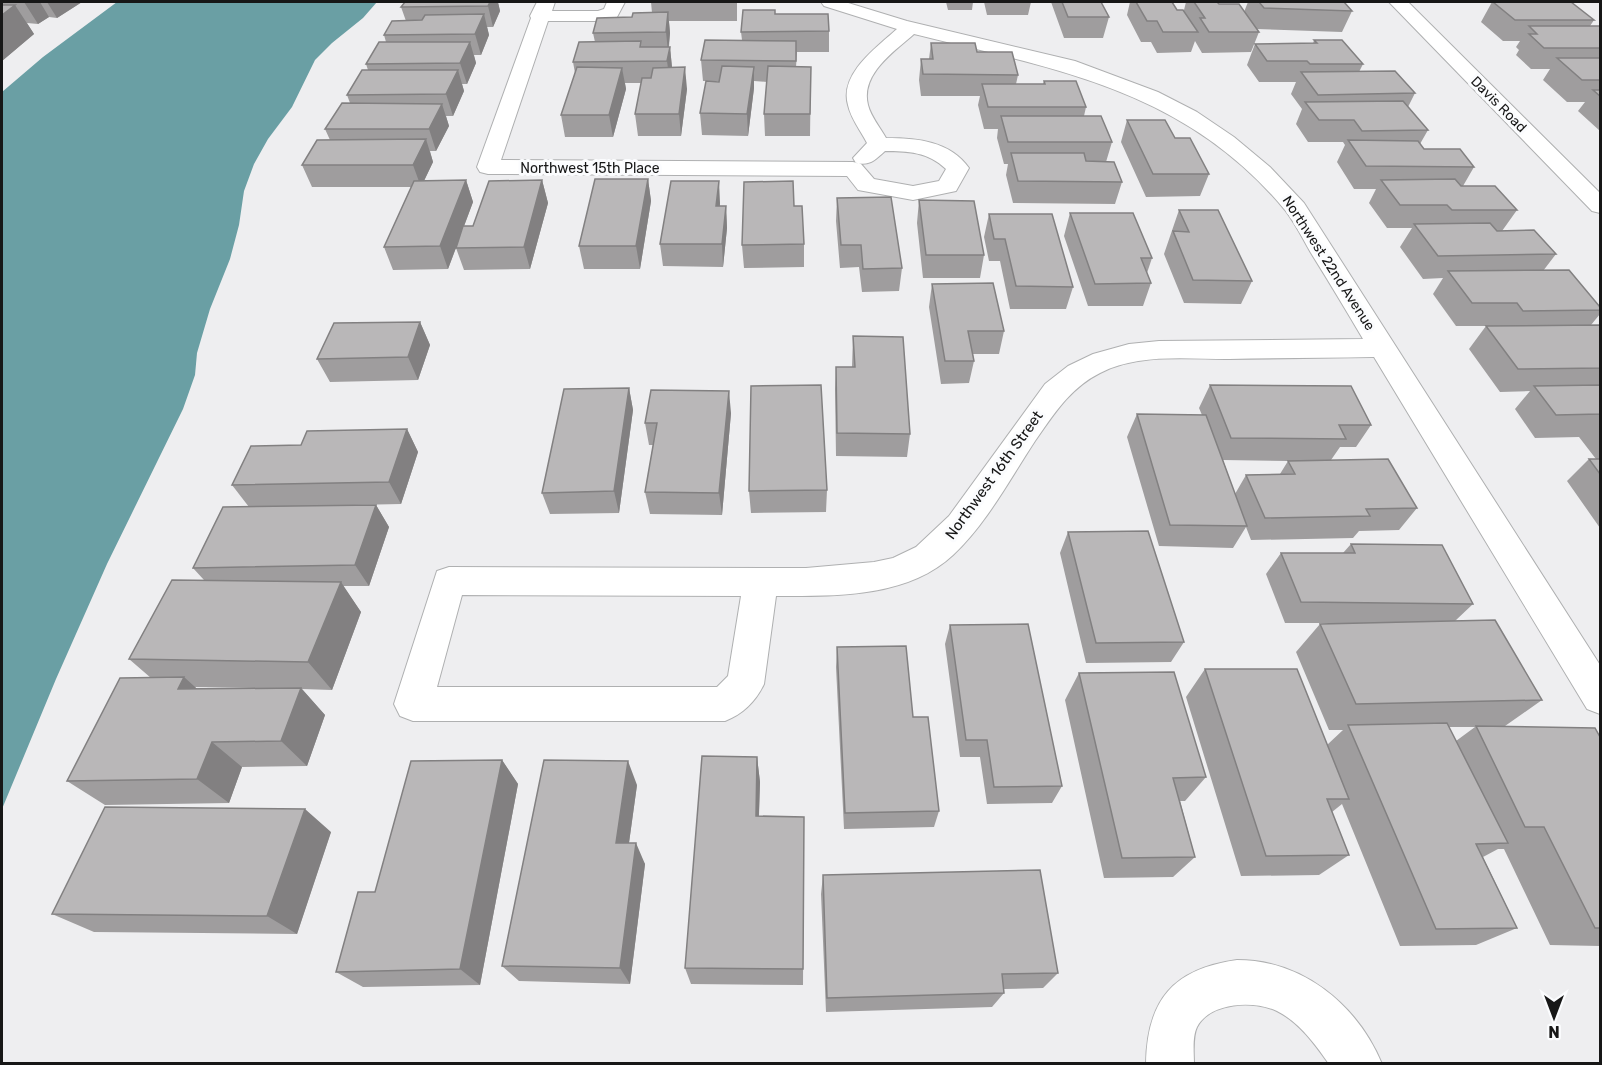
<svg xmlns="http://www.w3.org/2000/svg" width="1602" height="1065" font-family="Rubik,sans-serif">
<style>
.water{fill:#6a9fa4}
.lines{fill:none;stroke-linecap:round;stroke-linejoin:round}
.minor-casing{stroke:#afb0b1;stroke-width:2}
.minor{fill:#fff;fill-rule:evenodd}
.wall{fill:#9f9d9e;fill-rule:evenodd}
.shaded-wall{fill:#828081}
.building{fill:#b9b7b8;stroke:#828081;stroke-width:1.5}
.labels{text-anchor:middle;stroke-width:6;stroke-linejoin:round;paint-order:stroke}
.far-street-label{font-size:14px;fill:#171717;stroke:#fbfcfe}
.street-label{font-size:15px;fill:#171717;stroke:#fbfcfe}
</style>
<rect width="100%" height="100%" fill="#eeeef0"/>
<path class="water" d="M117,2h260l-14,16 -31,25 -17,17 -23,47 -24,32 -14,25 -10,27 -5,34 -9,34 -20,50 -13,44 -2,22 -12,34 -76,155 -51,115 -54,130v-717l41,-35z"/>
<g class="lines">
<defs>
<path id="minor" d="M537,2h18l-3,9h46l6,-2 3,-7h18l-8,15 -19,4h-50l-47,139 352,2 8,2 13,15 39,7 26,-5 7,-12c-18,-17 -38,-18 -61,-18 -10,9 -15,15 -29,12l-3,-5 14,-15c-6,-12 -16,-24 -19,-38 -9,-31 29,-58 49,-76l-73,-23 -3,-4h24l62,19 168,40 83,31 39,20 37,25 36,30 34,36 296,462v49l-13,-5 -213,-352c-48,1 -96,1 -145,2 -42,0 -91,-6 -129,14 -30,15 -46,41 -65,68 -25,38 -48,82 -82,114 -46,43 -118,41 -177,41l-12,88c-8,17 -21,30 -39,37h-312l-13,-5 -6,-12 43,-133 12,-4 357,1 68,-6 19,-4 23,-11 33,-31 96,-132 23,-18 25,-12 36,-10 30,-3 204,-2c-17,-29 -34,-57 -52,-86 -8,-14 -16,-30 -26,-43 -99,-120 -229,-141 -371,-176 -19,17 -54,40 -46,71 3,12 12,22 18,33 31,0 64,3 83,30l-13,23 -43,9 -55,-10 -11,-14 -359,-2 -8,-2 -3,-5 54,-149 -1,-2zM462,595l279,1 -13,80 -11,11h-280z
M1389,2h19l192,191v20l-8,-2z
M1237,960c65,0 120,44 145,104h-53c-14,-20 -30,-42 -52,-53 -23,-11 -67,-9 -80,16 -5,10 -3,26 -3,37h-48c1,-64 27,-95 91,-104z"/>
</defs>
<use href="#minor" class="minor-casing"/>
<use href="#minor" class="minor"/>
</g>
<path class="wall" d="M2,2h80l-25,16 -8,-1 -11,7 -11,-1 7,11 -32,27z
M405,2h101l-1,1h-7l2,8 -7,16h-6l2,8 -8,20h-7l2,8 -9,21h-5l2,7 -11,25h-7l3,10 -13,25h-6l3,11 -9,19 42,-1 7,22 -9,24h9l69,-46 6,23 -18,66 -66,1 -8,-22 -8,21 -55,1 -9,-23 27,-60h-99l-10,-22 28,-25 -5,-11 25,-26 -3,-8 21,-25 -2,-6 20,-22 -2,-7 22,-14 -5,-14z
M651,2h86v19h-68l1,12 -1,14h1l2,20 15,22 -6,47h-43l-3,-22 6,-31h-16l1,6 -13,48h-48l-4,-22 14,-42 -2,-11 22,-20 -2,-9 39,-16 20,-4z
M927,2h46l-1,8h-24l-2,-8z
M984,2h47l-3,13h-41z
M1051,2h50l8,15 -6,21h-39z
M1130,2h42l5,8h7l2,-8h31l2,2 25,8 4,-10h96l8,9 -10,21 -85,-3 2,3 -8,20 -49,1 -7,-12 -4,11 -34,1 -6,-11h-10l-14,-27z
M1492,2l102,18 -4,6h10v105l-22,-20 7,-9h-18l-24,-22 7,-11h-19l-15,-14 3,-5 -3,-3 4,-6h-17l-22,-19z
M775,14l54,17v21h-32l-1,15h15l-1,69h-45l-1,-22 3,-32 -13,-1v7l-6,48 -46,-1 -2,-22 19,-32h-16l-2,-21 41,-20 -1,-8z
M1314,40l49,24 -4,8 56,21 -7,14 20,23 -8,14 4,5 50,18 -11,19 54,24 -15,21 54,23 -13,17 57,36v7l-9,11h9v203l-33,-47 22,-22h7l-17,-22 -44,1 -20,-29 15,-18 -30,1 -31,-43 17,-23h13h-43l-23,-32 10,-16 -20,1 -23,-32 12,-19h-25l-18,-25 7,-14h-22l-17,-27 8,-17 -2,-3h-35l-12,-18 6,-15 -11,-15 5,-12h-37l-12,-17 8,-21h58z
M931,43l46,9 41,23 -2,9h27l1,-3 42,26 -2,9 28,26 -6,20 16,20 -7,22 -102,-1 -7,-28 2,-11h-4l-7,-26 1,-9h-14l-6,-24 2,-9h-59l-2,-16 2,-21h8z
M1127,120l48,18 34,36 -9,22 -54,1 -25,-55z
M648,179l3,22 -11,68h-56l-5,-23z
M837,198l65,70 -3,23 -37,1 -3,-25 -19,1 -4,-47z
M919,200l65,55 -4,23h-57l-6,-55z
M720,203v3h6l1,22 -4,39 -60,-1 -3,-22z
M794,206l10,38v23l-60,1 -2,-23z
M1179,210l73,71 -11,23 -57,-1 -20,-49z
M1070,213l82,45 -5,15 4,10 -8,23h-55l-24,-70z
M989,214l84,73 -7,22h-56l-10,-48h-11l-5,-24z
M932,284l72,47 -5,23h-26l1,7 -5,22 -28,1 -12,-77z
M420,322l10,23 -12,35 -88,2 -13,-23z
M853,336l57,98 -3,23 -71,-1 -1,-67 1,-22h16z
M1210,385l161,40 -15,22h-16l-9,13 86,48 -18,22 -40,1 -6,7 -102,2 -5,-13 -13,21 -74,-2 -32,-109 10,-23 65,1 -3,-7zM1223,460l65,1 -8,13 -34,1 -11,19z
M629,388l4,22 -14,103 -69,1 -8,-21z
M731,413l-9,102 -72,-1 -5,-22 8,-47h-4l-4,-22z
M407,429l11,23 -17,52 -142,3 117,-2 13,22 -20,59h-26l18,26 -29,78 -30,-1 23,26 -18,51 -65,1 -13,36 -124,2 -38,-24 84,-103 -22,-19 75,-79 -11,-12 56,-61 -17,-22 69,-40zM195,687l62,1 -61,1z
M827,490l-1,22 -75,1 -2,-22z
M1068,532l116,110 -13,20 -85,1 -26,-110z
M1351,544l122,60 -18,17 87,79 -37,26h-14l109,11v209l-50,-1 -46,-96h-6l-15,8 34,71 -41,17 -76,1 -58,-142 -10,8 17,43 -30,20 -78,1 -55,-179 19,-28 122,76 16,-15h-14l-33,-78 24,-28 35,-1h-70l-19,-49 15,-21h62zM1449,727h26l-19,14z
M950,625l112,161 -10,17 -65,1 -7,-47h-20l-15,-113z
M837,647l76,70 26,94 -5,16 -90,2 -8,-162z
M1079,673l127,104 -21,24h-5l15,56 -22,20 -69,1 -39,-178z
M757,757l3,25 -1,34 45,1 -1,168 -112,-1 -6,-16z
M502,760l16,24 -38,201 -117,2 -27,-15z
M637,785l-8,58 16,21 -15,120 -111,-3 -17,-15z
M331,832l-34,102 -203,-2 -42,-18z
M823,875l235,98 -15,15 -39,1v4l-12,14 -166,5 -5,-118z"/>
<path class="shaded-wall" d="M24,2h16l9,15 -11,7z
M47,2h35l-25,16z
M490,2h8l2,9 -7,16 -5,-21z
M15,5l19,29 -32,27v-46z
M668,12l2,21 -2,19 -2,-20z
M484,14l5,21 -8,20 -6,-21z
M470,42l6,21 -9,21 -7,-21z
M670,47l2,21 -2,15 -3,-22z
M685,67l2,22 -6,47 -2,-22z
M754,67v21l-6,48 -1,-22z
M622,68l4,21 -13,48 -4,-22z
M458,70l6,21 -11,25 -7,-22z
M442,104l7,22 -13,25 -7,-22z
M426,139l7,23 -12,25 -8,-22z
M648,179l3,22 -11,68 -4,-23z
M466,180l7,22 -25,67 -8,-23z
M542,180l6,23 -18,66 -6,-22z
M719,181l1,22 -2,25 -2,-22z
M726,206l1,22 -4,39 -1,-23z
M420,322l10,23 -12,35 -10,-23z
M629,388l4,22 -14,103 -5,-22z
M729,391l2,22 -9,102 -3,-22z
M407,429l11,23 -17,52 -12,-22z
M376,505l13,22 -20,59 -14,-21z
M341,582l20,30 -29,78 -24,-28z
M184,677l30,27 -36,-15z
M301,688l24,27 -18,51 -26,-25z
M212,742l30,25 -13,36 -32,-24z
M757,757l3,25 -2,56 -2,-22z
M502,760l16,24 -38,201 -20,-16z
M628,761l9,24 -11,79 -10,-21z
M305,809l26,23 -34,102 -30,-18z
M636,843l9,21 -15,120 -10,-16z"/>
<path class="building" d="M405,2h85l-2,4 -87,1z
M1062,2h39l8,15h-41z
M1136,2h36l5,8h6l15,22h-35l-6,-11h-10z
M1194,2h23l2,2h20l20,28h-50l-9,-14h5z
M1259,2h85l8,9 -88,-3z
M1493,2h78l23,18h-79z
M2,5h13l-13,10z
M743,10h32v4h53l1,17 -88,1z
M668,12l-2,20 -73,1 4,-15 35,-1 1,-4z
M484,14l-9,20 -91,1 8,-14 30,-1 3,-5z
M1529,26h71v22h-56l-15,-14h8z
M705,40l91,1v20l-95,-1z
M1314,40h28l21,24h-53l-3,-3h-40l-12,-17 62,-1z
M641,41l-1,6h30l-3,14 -94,1 6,-20z
M379,42h91l-10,21 -94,1z
M931,43h44l2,9h35l6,23 -95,-1 -2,-15h12z
M1557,58h43v22h-18z
M722,66l32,1 -7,47 -47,-1 6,-32 13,1z
M768,66l43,1 -1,47h-46z
M577,67l45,1 -13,47h-48z
M685,67l-6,47h-44l7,-36h9l2,-10z
M362,70h96l-12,24 -99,1z
M1395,71l20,22 -97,2 -17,-23z
M1044,81h32l10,26h-98l-6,-23h63z
M1593,90h7v6z
M1403,101l25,29 -66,1 -8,-11h-35l-14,-18z
M342,103l100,1 -13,25h-104z
M1001,116h100l11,26h-104z
M1127,120h38l10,18h15l19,36h-56z
M426,139l-13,26h-111l15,-25z
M1348,140l70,1 6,8h36l14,18 -108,-1z
M1011,153h73l2,8 28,1 8,20 -104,-1z
M595,179h53l-12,67h-57z
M1455,179l6,7h34l22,24h-65l-5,-5h-47l-19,-25z
M466,180l-26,66 -56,1 30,-66z
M542,180l-18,67 -68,1 7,-22h10l16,-45z
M671,181h48l-3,25h10l-4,38h-62z
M793,181l1,25h8l2,38 -62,1 2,-63z
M891,197l11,71 -39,1 -2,-24h-20l-4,-47z
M919,200l55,1 10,54h-58z
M1179,210h39l34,71 -59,-1 -20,-49 16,1z
M1070,213h63l19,45h-11l10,25 -56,1z
M989,214h63l21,73 -57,-1 -11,-47h-11z
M1490,223l7,8 37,-1 22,24 -118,2 -24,-32z
M1569,270l31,37v3l-77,1 -6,-8h-45l-24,-32z
M993,283l11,48h-36l6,30h-29l-13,-77z
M420,322l-12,35 -91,2 17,-36z
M1600,325v43l-82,1 -32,-43z
M853,336l50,1 7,97 -73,-1 -1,-66h19z
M821,385l6,105 -78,1 2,-105z
M1210,385l141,1 20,39h-32l7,14 -115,-1z
M1600,385v29l-44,1 -22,-29z
M629,388l-15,103 -72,2 22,-104z
M651,390l78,1 -10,102 -74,-1 12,-69h-12z
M1137,414l69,1 41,111 -77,-1z
M407,429l-18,53 -157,3 19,-39 50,-1 6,-14z
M1388,459l29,49 -51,1 4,7 -105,2 -19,-43 49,-1 -7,-13z
M1589,459h11v15z
M376,505l-21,60 -162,3 30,-61z
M1148,531l36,111 -88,1 -28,-111z
M1351,544l91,1 31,59 -172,-2 -20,-49h74z
M172,580l169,2 -33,80 -179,-3z
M1495,620l47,80 -186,4 -36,-80z
M1028,624l34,162 -68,1 -7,-47h-21l-16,-115z
M906,646l7,71h15l11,94 -94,2 -8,-166z
M1205,669h92l52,130h-22l22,56 -83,1z
M1174,672l32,105 -33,1 22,79 -73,1 -43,-185z
M184,677l-6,12 123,-1 -20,53 -69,1 -15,37 -130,2 53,-103z
M1447,723l61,120 -32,1 41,84 -81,1 -88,-204z
M1476,726l119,2 5,9v191h-5l-51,-101h-19z
M702,756l55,1 -1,59 48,1 -1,152 -118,-1z
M502,760l-42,209 -124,3 22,-80h17l36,-131z
M544,760l84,1 -12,82h20l-16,125 -118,-2z
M105,807l200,2 -38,107 -215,-2z
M1040,870l18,103 -56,1 2,19 -177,5 -4,-123z"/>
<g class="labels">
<g class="far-street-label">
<text transform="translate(1499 104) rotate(45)" y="5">Davis Road</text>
<text x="590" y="173">Northwest 15th Place</text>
<text transform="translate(1329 263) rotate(57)" y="5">Northwest 22nd Avenue</text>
</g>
<g class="street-label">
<text transform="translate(994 475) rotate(-54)" y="5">Northwest 16th Street</text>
</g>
</g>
<rect width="1602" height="1065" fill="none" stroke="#171717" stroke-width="6"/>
<g transform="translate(1554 1017) rotate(180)" stroke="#fbfcfe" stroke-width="4.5" paint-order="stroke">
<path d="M0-4.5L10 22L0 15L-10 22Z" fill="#171717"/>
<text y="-9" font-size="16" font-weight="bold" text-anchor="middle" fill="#171717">N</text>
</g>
</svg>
